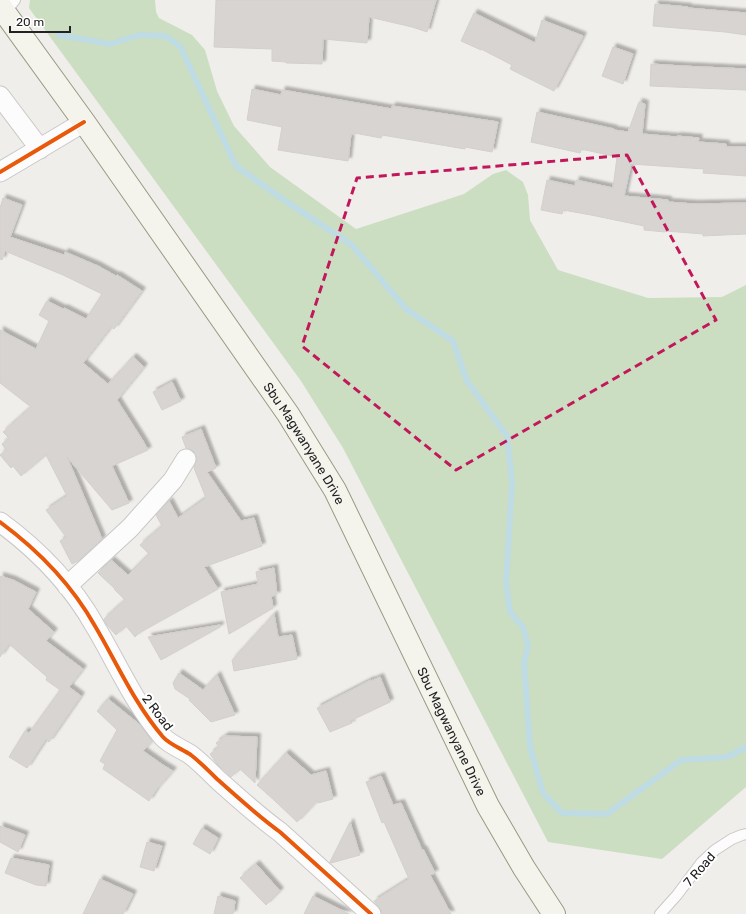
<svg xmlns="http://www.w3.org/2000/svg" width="746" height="914" font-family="Rubik,sans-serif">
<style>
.forest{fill:#cbdec1}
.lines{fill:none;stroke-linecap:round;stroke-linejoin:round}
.stream{stroke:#bfdbe3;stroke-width:6}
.building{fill:#d7d4d2;stroke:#d3d0cc;filter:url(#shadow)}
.lane-casing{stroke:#c9c8c7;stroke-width:12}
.street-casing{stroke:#c9c8c7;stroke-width:21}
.secondary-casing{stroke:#999a82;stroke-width:24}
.lane{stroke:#fdfcfc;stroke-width:10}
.street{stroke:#fdfcfc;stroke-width:19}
.secondary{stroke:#f4f4ed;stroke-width:22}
.cycleway-casing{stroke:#fff;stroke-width:6}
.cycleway{stroke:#e8590c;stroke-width:4}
.marked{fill:none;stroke:#c2185b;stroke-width:3;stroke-dasharray:8 5;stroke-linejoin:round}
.labels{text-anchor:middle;stroke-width:4;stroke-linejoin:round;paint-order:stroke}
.street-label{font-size:13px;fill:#222;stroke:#fff}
</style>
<defs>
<filter id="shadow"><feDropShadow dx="3.5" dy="-3.5" stdDeviation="1" flood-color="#0004"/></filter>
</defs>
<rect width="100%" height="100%" fill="#f0eeeb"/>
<path class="forest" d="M30,0h125l1,12 3,6 33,17 13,15 12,41 17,35 36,41 86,62 108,-35 29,-20 13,-4 17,12 5,13 2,25 28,50 90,28 74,-1 24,-12v502l-84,72 -114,-17 -205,-394 -42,-67 -272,-373z"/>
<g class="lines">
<path class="stream" d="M59,35l51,9 29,-9 26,1 15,10 56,120 45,32 71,47 54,64 47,32 14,40 40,55 5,47 -6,100 4,29 13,15 5,18 -4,18 6,84 13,46 19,20 45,1 74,-54 46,-3 19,-10"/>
</g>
<path class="building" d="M216,0h220l-9,32 -15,-5 -43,-10 -2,26 -44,-4 -1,25 -36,-1v-1l-14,-1v-12l-58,-2z
M655,4l33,3v1l58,5v22l-21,-3 -72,-6z
M474,13l61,30 7,-23 41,16 -29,55 -44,-22 2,-4 -31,-16v1l-20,-9z
M613,47l20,7 -10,30 -21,-8z
M651,64l31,2 64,3v21l-96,-4z
M252,89l29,6 1,-5 110,19v-3l106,16 -6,30 -27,-5v2l-83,-14 -1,3 -27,-5v2l-3,-1 -3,27 -70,-11 4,-23 -35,-7z
M639,102l6,2 -3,30 35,3v-1l22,2 -1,4 28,2v3h20v29l-43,-3 1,-4 -73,-5 -7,32 44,4v2l26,2 52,-1v31l-43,2v-2l-38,-3v1l-21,-2v-4l-53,-11 -28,-5 -1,4 -21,-4 6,-30 28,6 1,-6 37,8 4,-31 -36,-8 -1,4 -49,-11 6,-30 77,17v1l14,2z
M3,198l19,7 -12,32 54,18 1,-3 33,14 18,10 1,-1 25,16 -28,38 -3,-2 -28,36 25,21 25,-27 11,10 -27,33 26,41 5,9 -36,16 17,37 -17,7 -45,-53 35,82 -24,22 -6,3 -12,-23 6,-4 -20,-27 21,-14 -21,-41 -25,21 -8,-10 -2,2 -11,-13 6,-5 -4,-6 7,-6 -6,-6 28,-25 -31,-24v-53l36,19 13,-28 -10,-6 8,-14 16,8 1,-1 22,11 16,-25 -39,-19 -58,-24 -3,9 -2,-1v-51z
M172,382l9,19 -19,9 -9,-18z
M201,429l15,39 -9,4 34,49 13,-3 8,28 -58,21 14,22 -79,44 -4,4 -9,-11 -10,9 -10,-11 -2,-5 21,-19 -11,-11h1l-17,-16 13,-13 17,15 21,-21 -9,-9 22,-19 -6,-11 13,-14 9,17 28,-20 -12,-30 3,-8 -1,-6 -4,-4 -6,-2 -4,-11z
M274,568l3,27 -6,1 2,12 -44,26 -8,-42 37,-8 -2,-12z
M0,576l13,4 23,12 -8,17 26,23 -8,9 37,28 -14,18 12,9 -32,46 -3,-3 -19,29 -18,-11 16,-26 4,2 31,-43 -14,-10 1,-3 -38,-33 -9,13z
M274,614l4,23 14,-2 5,24 -63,12 -2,-11z
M220,625v2l-59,33 -13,-23z
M179,673l24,17 14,-15 18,40 -24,7 -22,-22 1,-1 -15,-10 -2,-6z
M380,677l10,25 -40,19 2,2 -22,9 -13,-24 54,-28v1z
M108,699l31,25 13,17 -9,10 20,14 10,6 -17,19 -7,11 -46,-32 2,-5 -5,-3 17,-31 -20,-19z
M225,736l32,1 -2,46 -15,-14 -9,8 -14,-13 -7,-10 9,-7 -3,-4z
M286,753l25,22 15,-4 7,28 -15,4 -1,-2 -20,21 -22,-21 -18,-16z
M381,776l12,29 8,-2 21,47 1,-1 12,24 -5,2 21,39h-69l-1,-4 -7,-9 35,-22 -25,-57 -2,1 -16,-41z
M350,822l10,33 -29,8 -1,-1z
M0,826l25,9 -7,17 -18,-10z
M202,828l16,10 -8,16 -17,-10z
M147,842l15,4 -8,25 -14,-4z
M11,858l38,7 -3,21 -10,-1 -31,-12z
M256,864l24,27 -14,14 -26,-27z
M100,879l33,15 -10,20h-40z
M218,896l17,5 -2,13h-19z
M313,896l36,18h-45z"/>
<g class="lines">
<defs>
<path id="lane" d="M5,13l10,-13
M660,914l17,-19 24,-32 14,-13 17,-11 10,-4 4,-1"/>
<path id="street" d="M0,96l40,53
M0,172l22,-13 62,-37
M0,522c38,28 72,63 95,104 22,37 39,77 68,111 6,7 19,12 28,18 9,7 18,16 26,24 20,18 41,37 63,53l91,82
M67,586l63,-58 43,-48 13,-21"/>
<g id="secondary">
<path id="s1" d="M0,6l84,116 204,292 47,76 153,316 36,62 30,46"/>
</g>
</defs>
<use href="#lane" class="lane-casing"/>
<use href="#street" class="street-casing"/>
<use href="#secondary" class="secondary-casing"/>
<use href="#lane" class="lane"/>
<use href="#street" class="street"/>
<use href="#secondary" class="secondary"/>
<defs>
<path id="cycleway" d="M0,172l22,-13 62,-37
M0,522c38,28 72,63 95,104 22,37 39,77 68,111 6,7 19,12 28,18 9,7 18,16 26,24 20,18 41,37 63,53l91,82"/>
</defs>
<use href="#cycleway" class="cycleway-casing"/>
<use href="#cycleway" class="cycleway"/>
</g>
<path class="marked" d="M627,155l89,165 -260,150 -154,-124 55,-168z"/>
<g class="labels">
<g class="street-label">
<text dy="5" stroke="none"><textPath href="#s1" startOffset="533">Sbu Magwanyane Drive</textPath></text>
<text transform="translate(158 712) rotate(53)" y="5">2 Road</text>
<text dy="5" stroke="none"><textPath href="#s1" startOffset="857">Sbu Magwanyane Drive</textPath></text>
<text transform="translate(699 869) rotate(-49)" y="5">7 Road</text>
</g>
</g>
<path d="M10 26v6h60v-6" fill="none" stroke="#222222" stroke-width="2"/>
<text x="16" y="26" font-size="12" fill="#222222" stroke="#ffffff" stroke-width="3" paint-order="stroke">20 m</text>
</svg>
